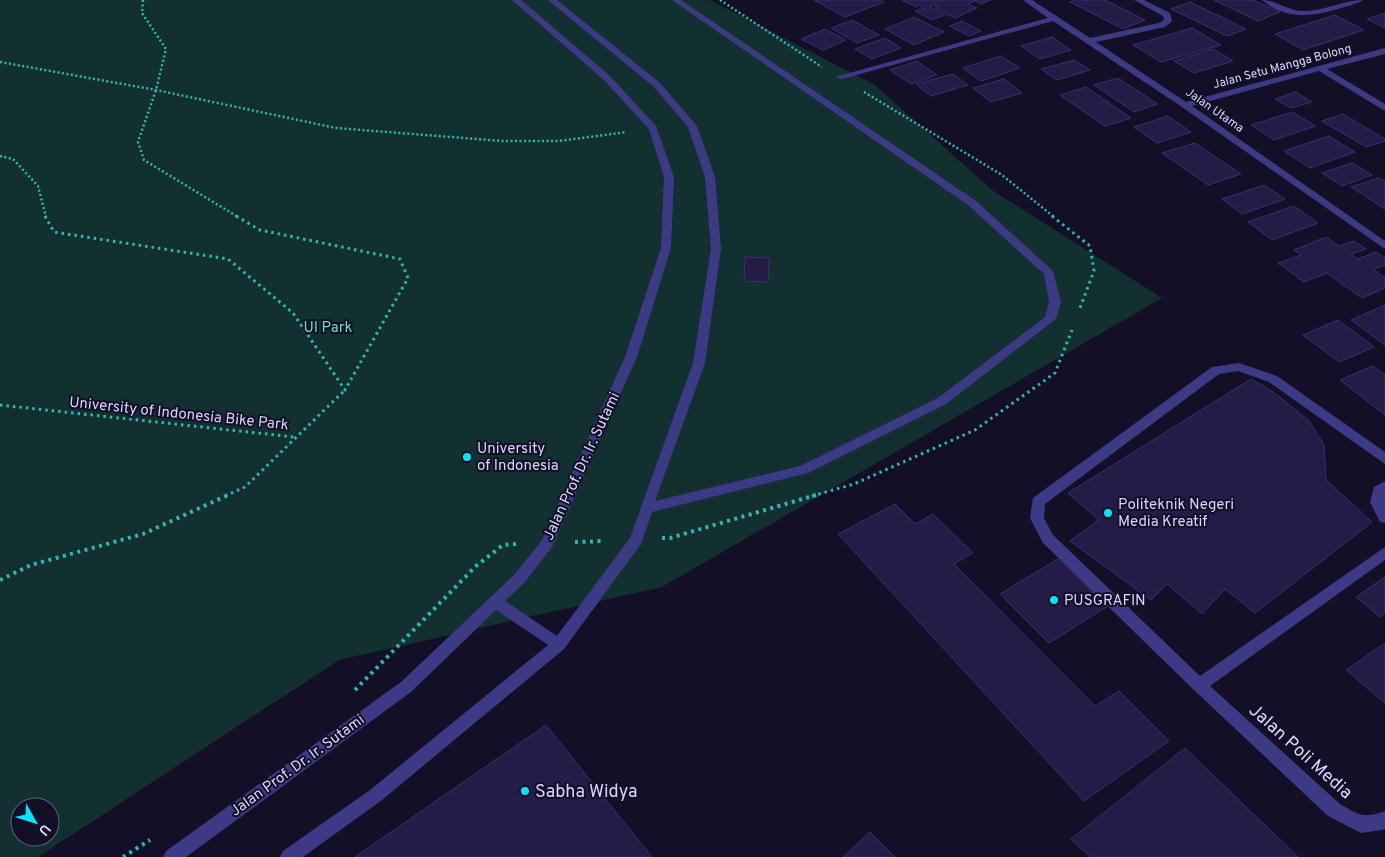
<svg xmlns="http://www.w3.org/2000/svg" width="1385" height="857" font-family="Overpass,sans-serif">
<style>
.green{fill:#12302f;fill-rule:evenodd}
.building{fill:#241b47;stroke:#3b2d73}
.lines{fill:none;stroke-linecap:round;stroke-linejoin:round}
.path-far2{stroke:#2fb8b0;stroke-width:2.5;stroke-dasharray:2 2.5;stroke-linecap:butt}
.path-far1{stroke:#2fb8b0;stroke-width:3;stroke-dasharray:2.5 4;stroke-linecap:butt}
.path{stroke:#2fb8b0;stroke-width:4;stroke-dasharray:3 4.5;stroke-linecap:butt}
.minor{fill:#3d3a85;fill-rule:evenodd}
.poi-dot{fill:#00e5ff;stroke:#130f26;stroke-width:2}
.labels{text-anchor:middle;stroke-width:4;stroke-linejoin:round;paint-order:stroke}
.far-street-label{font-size:12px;fill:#d9d4ff;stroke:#130f26}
.park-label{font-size:15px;fill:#5fe0c0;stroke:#130f26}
.street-label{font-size:15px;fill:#d9d4ff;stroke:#130f26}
.poi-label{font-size:15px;fill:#d9d4ff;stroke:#130f26;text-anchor:start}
.near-street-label{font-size:18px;fill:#d9d4ff;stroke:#130f26}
.near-poi-label{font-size:18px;fill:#d9d4ff;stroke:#130f26;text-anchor:start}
</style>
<rect width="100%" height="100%" fill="#130f26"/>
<path class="green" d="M0,0h710l165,85 117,105 170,108 -500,289 -323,73 -301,197h-38zM20,807h30v30h-30z"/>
<path class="building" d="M814,0h66l4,2 -39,15z
M902,0h89l-10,4 -6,-3 -7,3 9,4 -22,10 -20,-10 3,-2 -2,-1 -7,2 16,8 -13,5 -17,-9 9,-3 -5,-3 -3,2z
M1075,0h30l40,20 -22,9 -53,-27z
M1214,0h39l27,12 -22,9z
M1190,2l56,27 -19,7 -56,-27z
M1385,13v15l-18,-9z
M1335,15l29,15 -61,20 -28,-16z
M914,17l30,15 -30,13 -29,-16z
M852,20l27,15 -22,8 -26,-15z
M962,21l19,10 -12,5 -19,-10z
M1192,28l29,17 -60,17 -28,-17z
M825,29l21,11 -23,10 -22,-11z
M1052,37l19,13 -31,9 -19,-13z
M885,38l16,10 -29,11 -17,-10z
M1213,49l20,12 -39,12 -20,-12z
M1001,56l19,12 -39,13 -18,-13z
M1074,60l16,10 -33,10 -16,-11z
M917,61l20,14 -26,9 -21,-14z
M953,74l15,11 -37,11 -15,-12z
M1118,78l40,26 -24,8 -40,-27z
M1004,79l18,14 -31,9 -18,-14z
M1086,87l45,31 -26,8 -45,-31z
M1296,92l16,10 -21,6 -16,-9z
M1292,112l24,14 -42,14 -23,-15z
M1343,114l42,25v2l-19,6 -44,-26z
M1168,116l23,16 -34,11 -23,-16z
M1329,136l26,16 -45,16 -26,-17z
M1195,143l46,31 -33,11 -46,-32z
M1352,163l20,12 -30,11 -20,-13z
M1379,178l6,3v28l-34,-22z
M1264,185l21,14 -43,15 -20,-15z
M1294,206l24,17 -46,17 -24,-18z
M1326,237l13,9 15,-5 12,8 -15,5 7,5 18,-7 9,6v7l-12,4 12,9v10l-23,10 -35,-25 -23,9 -26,-19 23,-8 -7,-5z
M745,257l24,1 -1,24 -24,-1z
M1385,305v40l-34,-25z
M1338,320l36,27 -35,15 -36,-27z
M1373,366l12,9v40l-45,-35z
M1251,379l21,12 37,30 15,24 2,35 46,42 -117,91 -30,-24 -23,25 -35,-30 -16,16 -81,-59 29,-21 -31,-27z
M895,504l20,20 18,-10 40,39 -19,11 141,142 24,-15 50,50 -85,60 -246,-267z
M1058,559l50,47 -59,37 -49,-49z
M1385,577v36l-5,4 -24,-20z
M1385,643v60l-39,-33z
M546,725l106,132h-297z
M1185,748l113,109h-208l-19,-18z
M870,832l25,25h-52z"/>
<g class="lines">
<path class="path-far2" d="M143,0l-1,13 24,36 -10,41 -18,52 6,18 94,57
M720,0l102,67
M0,62l156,28 180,38 166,13h57l68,-9
M864,92l138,83 52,42
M0,156l13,3 25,27 8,31"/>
<path class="path-far1" d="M45,216l9,16 174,27 65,54 52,77 63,-112 -8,-19 -140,-29 -24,-14
M1052,216l38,30 4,25 -14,37
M0,405l294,32
M225,496l20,-9 100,-97
M812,496l42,-12 121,-54 80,-57 17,-43"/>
<path class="path" d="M662,538h8l146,-43
M575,542l29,-1
M0,580l31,-15 112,-31 85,-39
M355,690l121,-124 27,-21 13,-1
M123,857l27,-17"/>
<path class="minor" d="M512,0h9l89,76 46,50 18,51 -3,71 -34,109 -85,190 -27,35 -20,19 52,35 73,-98 63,-175 18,-114 -6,-72 -17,-50 -34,-40 -106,-87h9l103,83 37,43 18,51 6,72 -16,114 -50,138 145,-35 138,-68 107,-81 4,-15 -5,-28 -76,-69 -296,-205h9l295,201 77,70 8,31 -5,17 -110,85 -138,69 -156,39 -11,32 -77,105 -182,151 -79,57h-23l3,-6 87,-61 178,-145 -52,-35 -85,82 -225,165h-23l3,-6 235,-169 114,-108 27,-34 83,-183 36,-109 3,-71 -15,-48 -45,-49z
M1023,0h9l58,38 69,-15 5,-3 -1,-4 -29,-16h10l26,13 2,8 -7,6 -69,15 90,60 199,-54v6l-58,15 58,35v7l-66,-40 -127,35 193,135v8l-203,-142 -129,-86 -211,58 -7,-2 213,-59z
M1262,0c15,0 27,12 42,11 21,0 39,-11 59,-11 -6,4 -15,6 -22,8 -27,9 -56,12 -79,-8z
M1239,363l38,13 108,76v12l-116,-82 -31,-11 -19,3 -174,130 -1,14 9,17 147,141 185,-129v13l-175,126 130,118c19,11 24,15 45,7v18l-3,1 -21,3 -33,-17 -134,-126 -151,-147 -13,-25 3,-20 179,-131z
M1385,481v42l-5,-1 -10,-20 4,-15z"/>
</g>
<g class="poi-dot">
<circle cx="467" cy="457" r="5"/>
<circle cx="1108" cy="513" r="5"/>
<circle cx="1054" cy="600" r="5"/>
<circle cx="525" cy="791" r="5"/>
</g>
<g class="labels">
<g class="far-street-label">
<text transform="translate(1282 66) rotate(-15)" y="4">Jalan Setu Mangga Bolong</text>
<text transform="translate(1215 110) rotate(35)" y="4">Jalan Utama</text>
</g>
<g class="park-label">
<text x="328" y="332">UI Park</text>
</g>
<g class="street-label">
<text transform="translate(179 413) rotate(6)" y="5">University of Indonesia Bike Park</text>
<text transform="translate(581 466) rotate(-65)" y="5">Jalan Prof. Dr. Ir. Sutami</text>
<text transform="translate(297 765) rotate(-36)" y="5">Jalan Prof. Dr. Ir. Sutami</text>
</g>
<g class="poi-label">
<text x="477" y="453">University<tspan x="477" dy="17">of Indonesia</tspan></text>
<text x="1118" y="509">Politeknik Negeri<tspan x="1118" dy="17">Media Kreatif</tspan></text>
<text x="1064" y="605">PUSGRAFIN</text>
</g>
<g class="near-street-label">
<text transform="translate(1301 751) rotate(42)" y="6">Jalan Poli Media</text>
</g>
<g class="near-poi-label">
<text x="535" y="797">Sabha Widya</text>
</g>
</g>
<g transform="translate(35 822) rotate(129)"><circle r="24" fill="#130f26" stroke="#625e7d"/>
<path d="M0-4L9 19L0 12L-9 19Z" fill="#00e5ff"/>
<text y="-8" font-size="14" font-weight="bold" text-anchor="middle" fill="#d9d4ff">U</text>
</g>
</svg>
